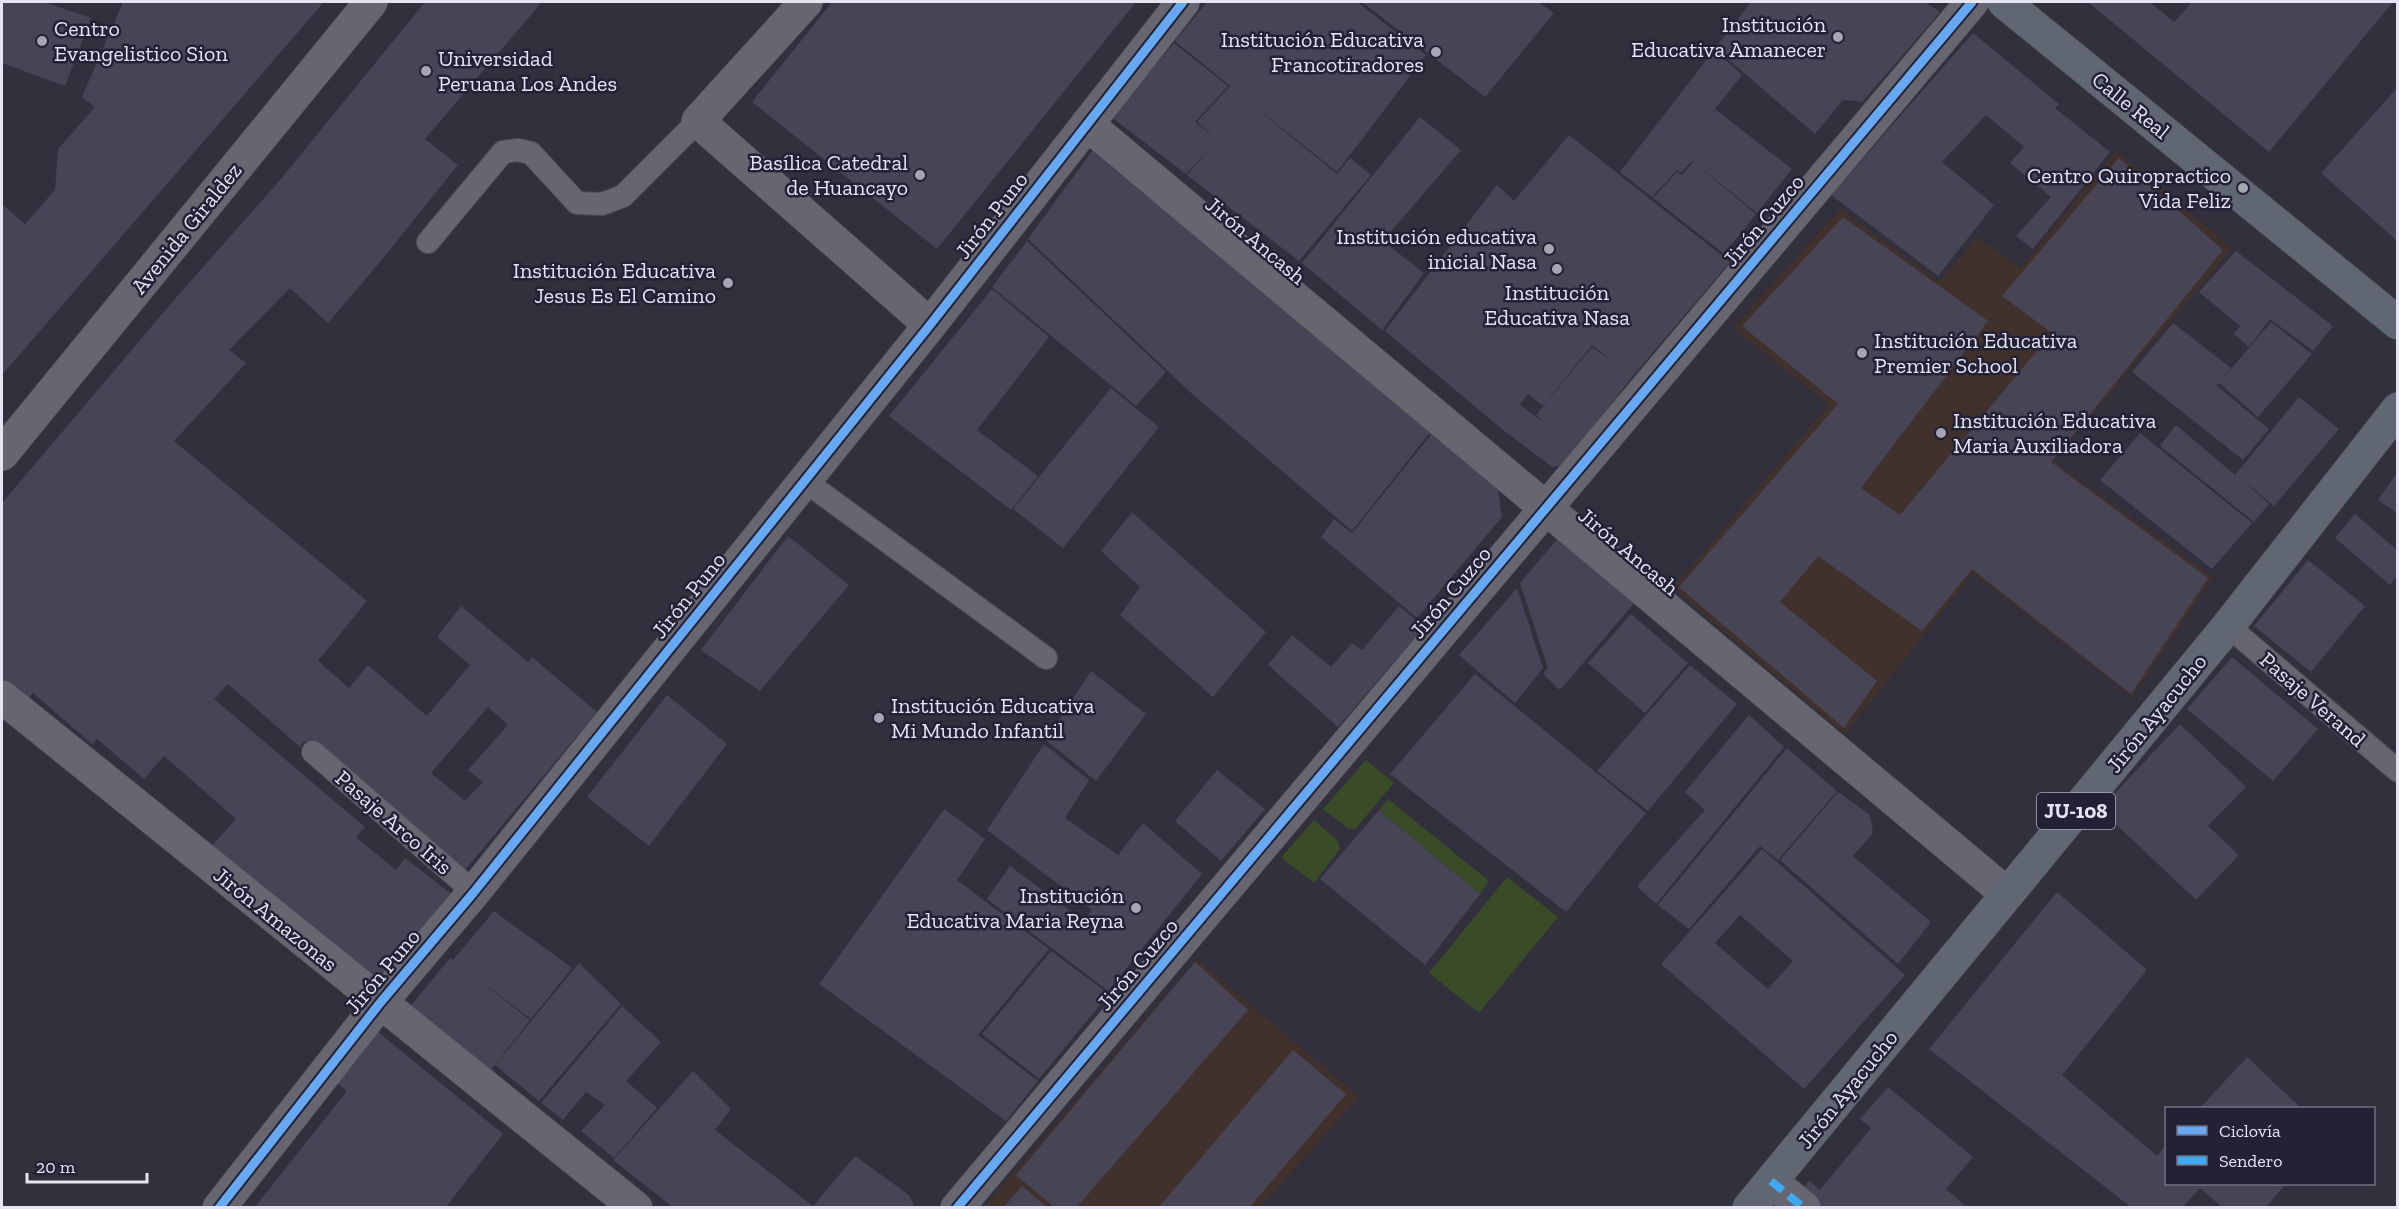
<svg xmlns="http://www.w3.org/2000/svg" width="2399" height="1209" font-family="'Zilla Slab',serif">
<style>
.education{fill:#41312c}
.green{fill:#394c27}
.building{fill:#474456;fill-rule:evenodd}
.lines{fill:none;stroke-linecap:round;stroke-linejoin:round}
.service-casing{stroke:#4f4e58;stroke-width:24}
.minor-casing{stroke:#4f4e58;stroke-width:34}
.tertiary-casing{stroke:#4f4e58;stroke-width:34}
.primary-casing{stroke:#4f4e58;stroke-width:34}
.trunk-casing{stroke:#4f4e58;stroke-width:34}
.service{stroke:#676670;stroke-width:22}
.minor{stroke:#676670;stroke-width:33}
.tertiary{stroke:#676670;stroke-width:33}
.primary{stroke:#616772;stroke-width:33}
.trunk{stroke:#606772;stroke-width:33}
.quiet{stroke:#3fa9f5;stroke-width:8;stroke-dasharray:15 8;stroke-linecap:butt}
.cycleway-casing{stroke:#232136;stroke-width:13}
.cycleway{stroke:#66a8f1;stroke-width:9}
.poi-dot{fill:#a6a5b2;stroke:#232136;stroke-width:2}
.labels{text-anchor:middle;stroke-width:5;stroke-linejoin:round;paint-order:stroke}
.shield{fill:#232136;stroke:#abaaba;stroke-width:1.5}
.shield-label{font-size:21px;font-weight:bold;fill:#e5e4f2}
.poi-label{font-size:22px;fill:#e5e4f2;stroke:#232136;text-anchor:end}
.street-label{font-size:22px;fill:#e5e4f2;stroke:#232136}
</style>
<rect width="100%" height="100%" fill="#31303c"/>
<path class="education" d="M2116,151l116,97 -179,213 160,116 -81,120 -159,-124 -128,161 -172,-146 156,-183 -96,-77 107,-119 99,73 39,-45 42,32z
M1197,959l162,138 -99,110 -276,1z"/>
<path class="green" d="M1366,760l28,23 -38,45 -7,1 -26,-20z
M1388,799l101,82 -9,13 -101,-84z
M1314,820l24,21 2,8 -26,34 -33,-25z
M1507,877l51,40 -79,96 -50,-40z"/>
<path class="building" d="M2,2h42l47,16 -26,68 -63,-23z
M123,2h201l-322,373v-171l23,20 30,-34 3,-41 37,-42 -13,-10z
M425,2h117l-117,137 33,26 -78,97 -52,61 -38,-35 -61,62 17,13 -72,78 193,160 -49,60 31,27 19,-23 59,51 43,-51 -33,-28 24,-31 67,56 4,-5 65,55 -137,164 -156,-135 -4,6 -72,-63 -14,15 151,128 -9,10 40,33 9,-12 49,38 -68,85 -16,2 -163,-132 29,-32 -72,-63 -20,23 -47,-40 -5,5 -59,-51 -6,7 -25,-21v-176l172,-203 106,-120zM488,707l20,18 -40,45 15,12 -18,19 -34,-28z
M832,2h304l-199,247 -185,-147z
M1207,2h150l69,53 -89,117 -99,-79 99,81 13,-16 21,17 -72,86 -112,-86 24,-28 -25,27 -75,-57 63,-74 54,43 -33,36 23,18 -21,-18 33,-36 -55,-45z
M1362,2h176l16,11 -69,84z
M1751,2h174l15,10 -78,90 -19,-2 -28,34 -100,-86z
M2088,2h62l24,20 18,-20h201l-124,150z
M1973,33l86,71 -4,4 55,44 -77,97 -17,-13 35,-39 -41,-34 14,-16 -38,-32 -44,47 52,43 -56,71 -107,-81z
M1714,50l28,25 -27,34 77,60 -35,44 -65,-52 -11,12 -4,-3 -25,27 -32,-25z
M2397,88v153l-76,-68z
M1420,117l41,33 -78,91 41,32 -42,57 -80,-67z
M1569,135l161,127 -98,115 -54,70 -5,-3 5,4 -15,17 -11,2 -49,-37 4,-6 -4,6 -118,-99 112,-146 17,16zM1592,345l27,22 -27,-20 -56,68 9,8 -25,-18 8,-11 15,12z
M1092,151l340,279 -80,101 -162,-139 -162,-153z
M2119,158l104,92 -172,212 157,116 -77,116 -159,-125 -50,62 -104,-75 -38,46 97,79 -33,47 -165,-141 159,-183 -96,-78 101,-109 145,104 -127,167 39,27 152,-182 -50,-37z
M1693,162l63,52 -32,40 -71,-56 24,-26 5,3z
M1027,241l139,131 -30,34 -144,-119z
M2236,251l97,75 -20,25 -43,-32 -21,28 -15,-13 6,-8 -41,-34z
M992,289l57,48 -72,93 61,46 -27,34 -122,-94z
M2271,322l41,32 -54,63 -39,-34z
M2173,323l58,45 -14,18 52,43 -26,31 -111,-88z
M1111,388l48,39 -96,121 -50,-39z
M2299,397l40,32 -65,77 -35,-29 30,27 -15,18 -94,-76 16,-21 59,50z
M1434,431l64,59 4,27 -85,101 -96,-81 13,-18 18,14z
M2140,433l112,90 -40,46 -112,-89z
M2397,473v40l-19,-13z
M1132,512l134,120 -53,65 -93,-82 20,-28 -39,-36z
M2355,514l42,36v26l-7,9 -55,-47z
M788,536l61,49 -89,106 -59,-41z
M1560,536l76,65 -76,89 -17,-16 5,-6 -28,-85z
M2308,560l57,46 -54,66 -57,-46z
M1517,588l26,80 -28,35 -56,-48z
M1399,606l25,21 -86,100 -70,-62 24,-30 39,32 21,-24 10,7z
M1631,614l57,49 -43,50 -57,-50z
M2232,657l86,72 -45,52 -86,-72z
M1690,665l47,39 -89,107 -51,-40z
M1091,671l55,43 -50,67 -50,-41z
M1475,674l171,139 -80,99 -176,-138z
M667,695l60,49 -78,102 -62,-49z
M1749,715l35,32 -128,157 -19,-18 68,-76 -20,-18z
M2180,724l66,63 -38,39 31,29 -43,45 -96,-91z
M1044,744l45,36 -24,38 53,37 25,-32 59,51 -94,117 -121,-92 23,-33 74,55 8,-11 -105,-80z
M1787,748l50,43 -59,69 -18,-14 -71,83 -31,-24z
M1217,770l48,39 -44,52 -46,-40z
M1838,792l32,23 3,18 -20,23 78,66 -33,42 -118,-104z
M944,809l41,30 -28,41 92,69 -71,86 60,46 -32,40 -187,-137z
M1379,810l101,84 -55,71 -105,-86z
M1762,849l143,126 -101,114 -143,-125zM1740,915l53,46 -25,28 -53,-46z
M2057,892l90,78 -85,105 95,81 9,-11v39h120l-21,24h-42l-23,-20 -18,20h-50l-203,-159z
M494,911l78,57 -41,51 -55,-41 54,42 -40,51 -82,-62 42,-51 3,2z
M1051,951l58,43 -70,85 -57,-45z
M1195,962l53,48 -172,198h-21l-39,-33z
M579,963l42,41 -82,97 -44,-36z
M622,1006l39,36 -35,39 31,27 -43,50 -33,-27 24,-26 -19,-13 -23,28 -22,-17z
M378,1032l125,102 -58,74h-191l93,-117 -10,-8z
M1293,1050l53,44 -97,114h-91z
M2247,1057l54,51h-101z
M693,1071l38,38 -16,21 98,76 42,-50 54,39 6,13h-241l-61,-48z
M1888,1087l85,70 -27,32 22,19h-181l22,-27 11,9 51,-62 -11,-9z
M1022,1186l26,22h-45z"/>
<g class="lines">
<defs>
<path id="service" d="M428,242l75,-90 15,-2 13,3 46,50 25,1 21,-8 75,-75
M805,481l241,177
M2228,626l170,145
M313,752l161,140"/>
<path id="minor" d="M806,2l-108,119 232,204
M1087,124l920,770
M2,697l634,511
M1771,1181l33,27
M219,1208l161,-205 94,-111 456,-567 253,-323
M957,1208l1015,-1206"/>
<path id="tertiary" d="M2,454l369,-452"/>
<path id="primary" d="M1749,1208l479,-582 170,-217"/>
<path id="trunk" d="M2004,2l394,321"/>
</defs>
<use href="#service" class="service-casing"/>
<use href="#minor" class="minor-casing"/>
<use href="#tertiary" class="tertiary-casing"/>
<use href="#primary" class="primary-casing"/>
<use href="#trunk" class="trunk-casing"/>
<use href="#service" class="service"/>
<use href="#minor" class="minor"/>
<use href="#tertiary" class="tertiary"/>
<use href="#primary" class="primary"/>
<use href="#trunk" class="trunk"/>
<path class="quiet" d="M1771,1181l33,27"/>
<defs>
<path id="cycleway" d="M219,1208l161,-205 94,-111 456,-567 253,-323
M957,1208l1015,-1206"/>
</defs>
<use href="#cycleway" class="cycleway-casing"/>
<use href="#cycleway" class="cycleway"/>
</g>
<g class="poi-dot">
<circle cx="1838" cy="37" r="6"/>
<circle cx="42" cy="41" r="6"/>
<circle cx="1436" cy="52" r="6"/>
<circle cx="426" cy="71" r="6"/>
<circle cx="920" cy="175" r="6"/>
<circle cx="2243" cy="188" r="6"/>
<circle cx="1549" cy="249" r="6"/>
<circle cx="1557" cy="269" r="6"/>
<circle cx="728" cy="283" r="6"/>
<circle cx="1862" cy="353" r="6"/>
<circle cx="1941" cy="433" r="6"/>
<circle cx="879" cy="718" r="6"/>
<circle cx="1136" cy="908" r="6"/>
</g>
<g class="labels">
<rect class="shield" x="2037" y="793" width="78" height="36" rx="4.5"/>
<g class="shield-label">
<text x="2076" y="818">JU-108</text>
</g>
<g class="poi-label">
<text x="1826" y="32">Institución<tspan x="1826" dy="25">Educativa Amanecer</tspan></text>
<text x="54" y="36" text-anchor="start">Centro<tspan x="54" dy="25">Evangelistico Sion</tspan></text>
<text x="1424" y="47">Institución Educativa<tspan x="1424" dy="25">Francotiradores</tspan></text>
<text x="438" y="66" text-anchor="start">Universidad<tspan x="438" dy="25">Peruana Los Andes</tspan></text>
<text x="908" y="170">Basílica Catedral<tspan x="908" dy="25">de Huancayo</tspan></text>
<text x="2231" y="183">Centro Quiropractico<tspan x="2231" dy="25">Vida Feliz</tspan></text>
<text x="1537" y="244">Institución educativa<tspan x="1537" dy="25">inicial Nasa</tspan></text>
<text x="716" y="278">Institución Educativa<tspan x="716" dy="25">Jesus Es El Camino</tspan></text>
<text x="1557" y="300" text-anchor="middle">Institución<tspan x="1557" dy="25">Educativa Nasa</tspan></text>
<text x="1874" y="348" text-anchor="start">Institución Educativa<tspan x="1874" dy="25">Premier School</tspan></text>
<text x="1953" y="428" text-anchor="start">Institución Educativa<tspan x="1953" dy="25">Maria Auxiliadora</tspan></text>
<text x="891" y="713" text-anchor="start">Institución Educativa<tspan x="891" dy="25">Mi Mundo Infantil</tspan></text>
<text x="1124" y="903">Institución<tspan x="1124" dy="25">Educativa Maria Reyna</tspan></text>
</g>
<g class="street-label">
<text transform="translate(2131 105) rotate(39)" y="8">Calle Real</text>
<text transform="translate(991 215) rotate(-52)" y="8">Jirón Puno</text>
<text transform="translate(1763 220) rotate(-50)" y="8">Jirón Cuzco</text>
<text transform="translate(186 228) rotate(-51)" y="8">Avenida Giraldez</text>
<text transform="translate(1256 240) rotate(40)" y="8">Jirón Ancash</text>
<text transform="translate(1629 551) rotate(40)" y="8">Jirón Ancash</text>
<text transform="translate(1450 592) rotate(-50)" y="8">Jirón Cuzco</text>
<text transform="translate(688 595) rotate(-51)" y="8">Jirón Puno</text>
<text transform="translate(2313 699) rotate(41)" y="8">Pasaje Verand</text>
<text transform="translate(2156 713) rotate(-51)" y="8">Jirón Ayacucho</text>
<text transform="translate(394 822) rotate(41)" y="8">Pasaje Arco Iris</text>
<text transform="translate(276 919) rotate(39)" y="8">Jirón Amazonas</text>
<text transform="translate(1137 964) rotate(-50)" y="8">Jirón Cuzco</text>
<text transform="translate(382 971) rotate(-50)" y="8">Jirón Puno</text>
<text transform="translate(1847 1089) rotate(-51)" y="8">Jirón Ayacucho</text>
</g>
</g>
<rect width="2399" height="1209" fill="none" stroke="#e5e4f2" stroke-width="6"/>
<rect x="2165" y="1107" width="210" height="78" fill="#232136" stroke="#716f81" stroke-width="1.5"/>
<rect x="2177" y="1126" width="30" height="9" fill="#66a8f1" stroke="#716f81" stroke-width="1.5"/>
<text x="2219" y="1137" font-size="18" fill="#e5e4f2">Ciclovía</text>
<rect x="2177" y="1156" width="30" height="9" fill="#3fa9f5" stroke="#716f81" stroke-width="1.5"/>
<text x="2219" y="1167" font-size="18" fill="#e5e4f2">Sendero</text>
<path d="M27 1173v9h120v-9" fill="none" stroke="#e5e4f2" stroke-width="3"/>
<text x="36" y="1173" font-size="18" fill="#e5e4f2" stroke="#232136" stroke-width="4.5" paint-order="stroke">20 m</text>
</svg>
